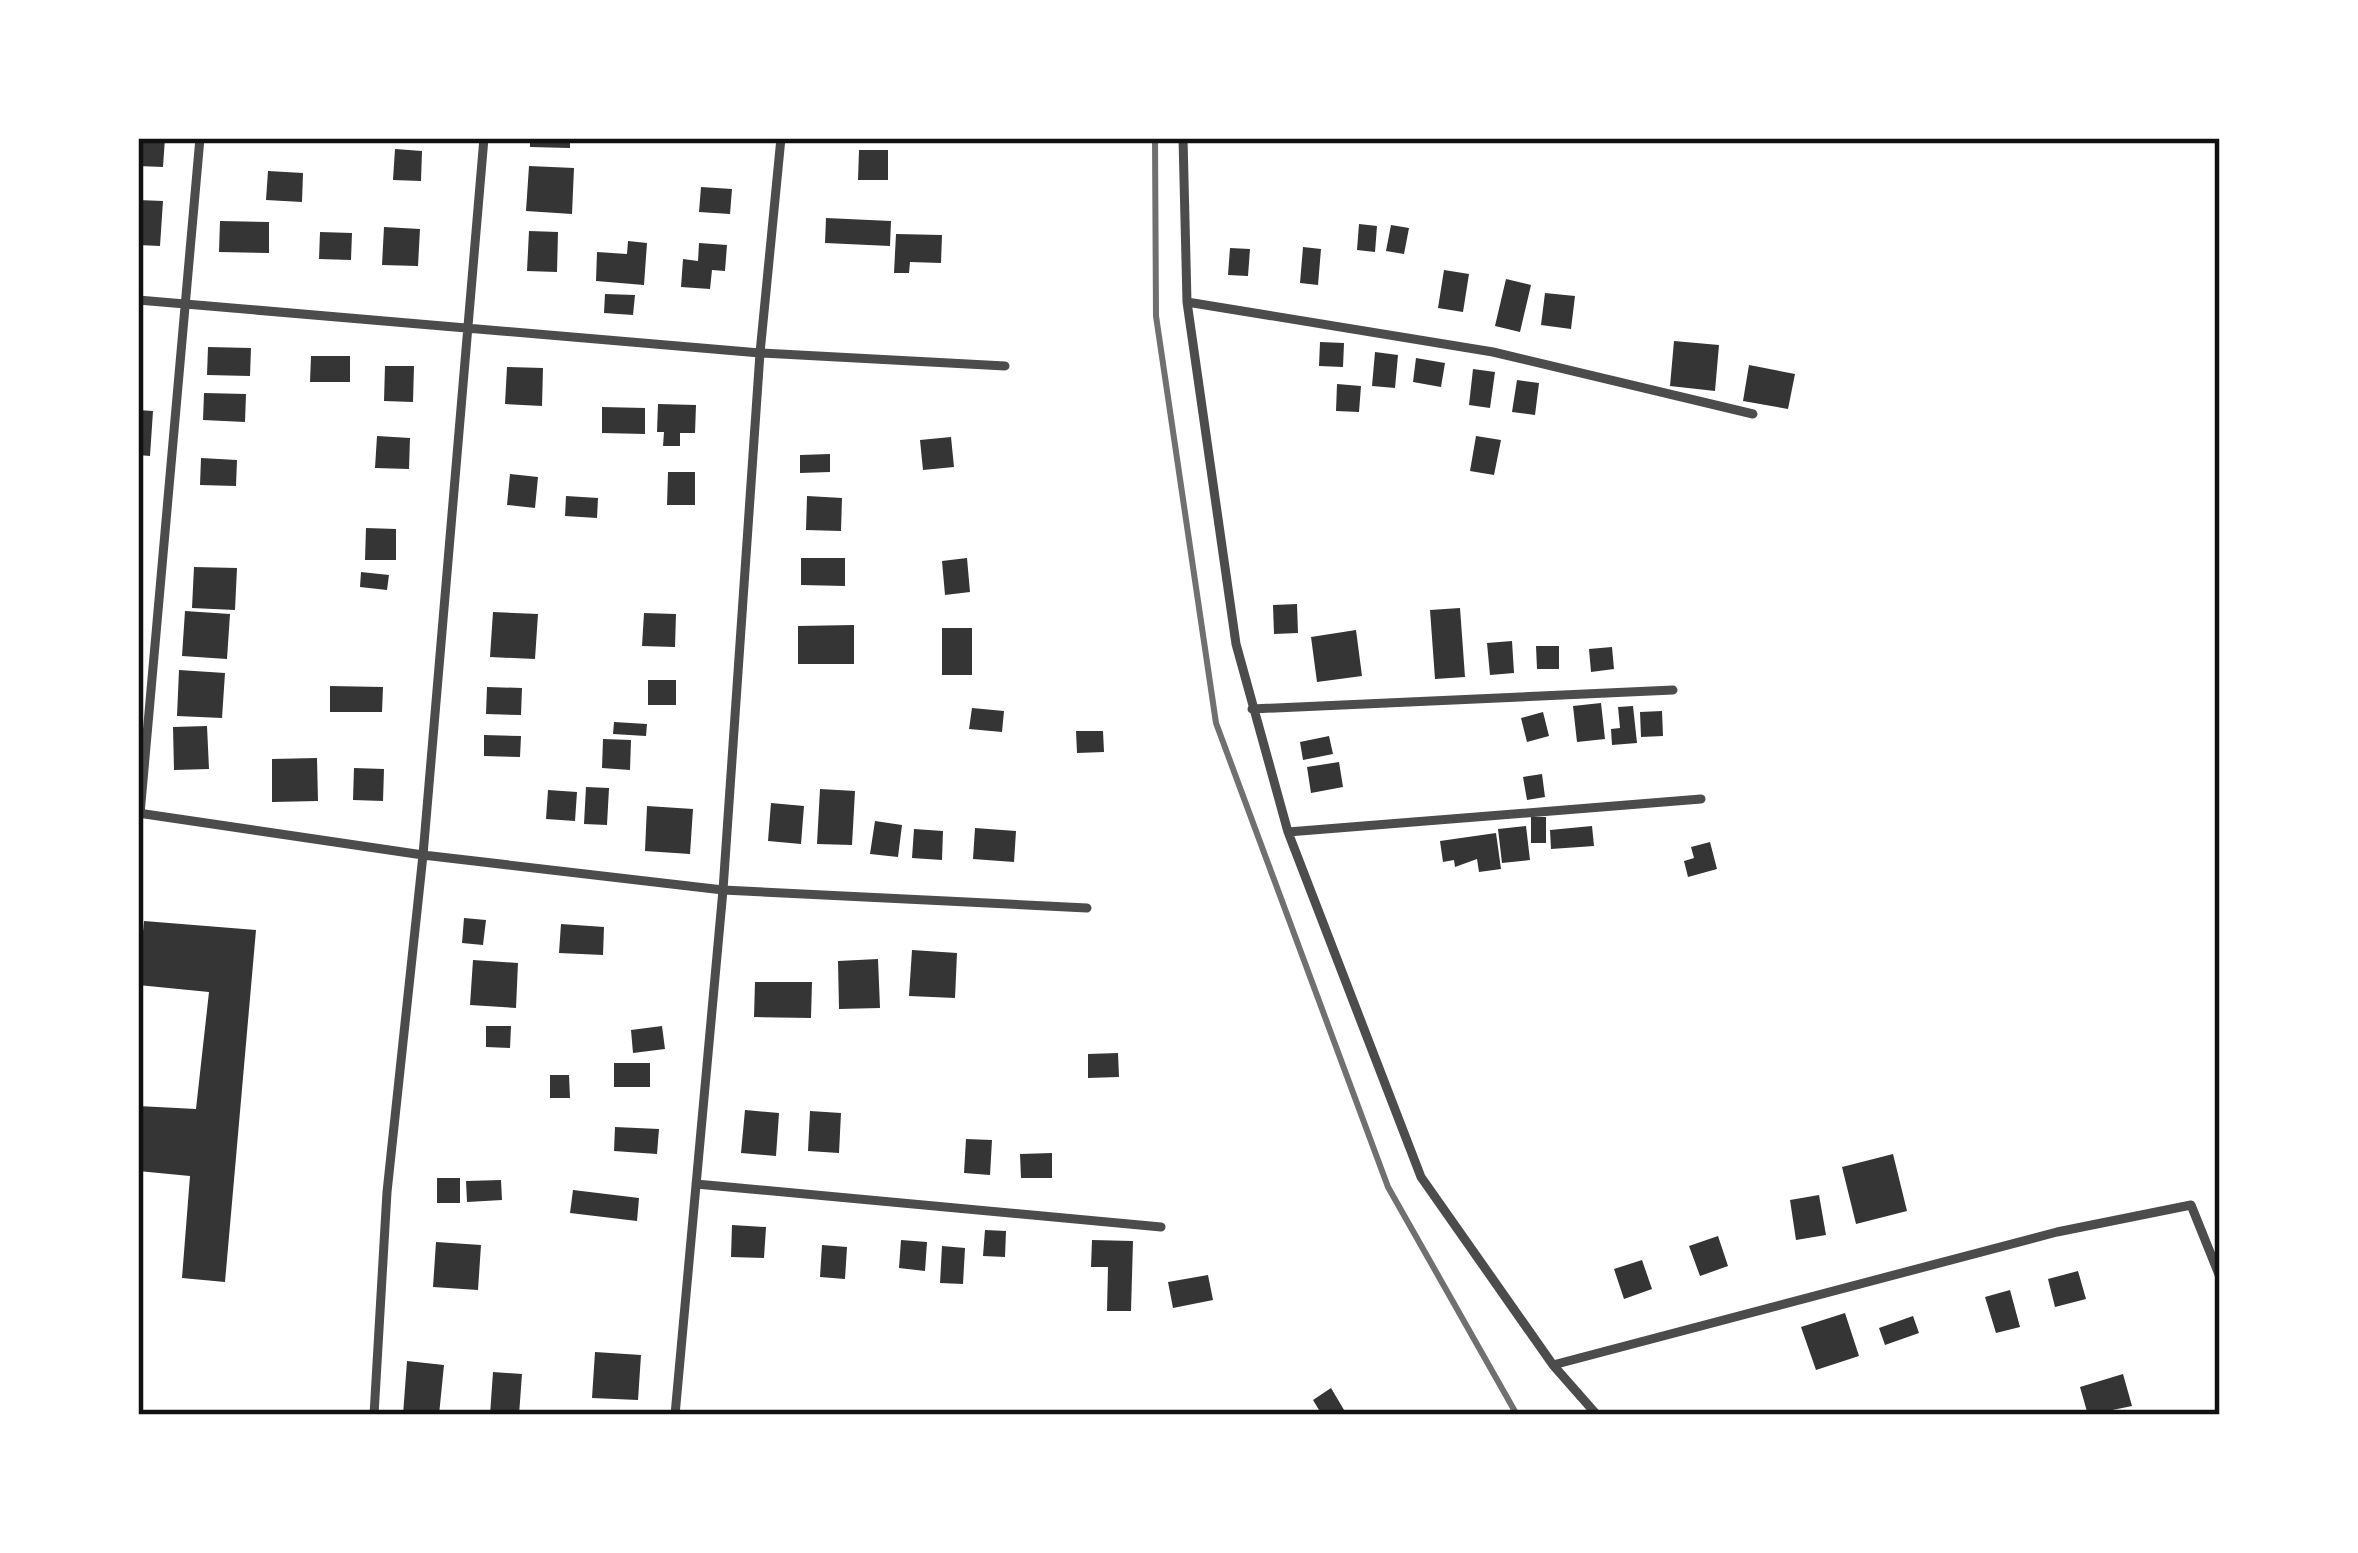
<svg xmlns="http://www.w3.org/2000/svg" width="2358" height="1553" font-family="'Nunito Sans',sans-serif">
<style>
.building{fill:#353535}
.lines{fill:none;stroke-linecap:round;stroke-linejoin:round}
.minor{stroke:#4c4c4c;stroke-width:9}
.rail{stroke:#707070;stroke-width:6}
.neatline{fill:none;stroke:#111;stroke-width:4.5}
</style>
<rect width="100%" height="100%" fill="#fff"/>
<path class="building" d="M138,138h27l-2,29 -25,-1z
M530,138h40v10l-40,-1z
M395,149l27,2 -1,30 -28,-1z
M859,150h29v30h-30z
M529,166l45,2 -2,46 -46,-3z
M268,171l35,2 -1,29 -36,-2z
M701,187l31,2 -2,25 -31,-2z
M138,200l25,1 -3,45 -22,-1z
M826,218l65,3 -1,25 -65,-3z
M220,221l49,1v31l-50,-1z
M1359,224l18,2 -2,26 -18,-2z
M1391,225l18,3 -5,26 -18,-3z
M384,227l36,2 -2,37 -36,-1z
M529,231l29,1 -1,40 -30,-1z
M320,232l32,1 -1,27 -32,-1z
M896,234l46,1 -1,28 -31,-1 -1,11h-15z
M628,241l19,2 -3,42 -48,-4 1,-29 30,2z
M699,243l28,2 -2,26 -13,-1 -2,19 -29,-2 2,-28 15,2z
M1303,247l18,2 -3,36 -18,-2z
M1230,248l20,1 -2,27 -20,-1z
M1444,270l25,4 -6,38 -25,-4z
M1506,279l25,6 -11,47 -25,-6z
M1545,293l30,3 -4,33 -30,-4z
M605,294l30,1 -2,20 -29,-2z
M1674,341l45,4 -4,46 -45,-5z
M1320,342l24,1 -1,24 -24,-1z
M208,347l43,1 -1,28 -43,-1z
M1375,352l23,3 -3,33 -23,-2z
M311,356h39v26h-40z
M1416,358l29,5 -4,24 -28,-5z
M1749,365l46,9 -7,35 -45,-8z
M385,366h29l-1,36 -29,-1z
M507,367l36,1 -1,38 -37,-2z
M1473,369l22,3 -5,36 -21,-3z
M1517,380l22,3 -4,32 -23,-3z
M1337,384l24,2 -2,26 -23,-1z
M204,393l42,1 -1,28 -42,-2z
M658,404l38,1 -1,28h-15v13h-17l1,-14h-7z
M602,407l43,1v26l-43,-1z
M138,410l15,1 -3,45 -12,-1z
M377,436l33,2 -1,31 -34,-1z
M1476,436l25,4 -7,35 -24,-4z
M951,437l3,30 -31,3 -3,-30z
M830,454v18l-30,1v-18z
M201,458l36,2 -1,26 -36,-1z
M668,472h27v33h-28z
M510,474l28,3 -3,31 -28,-3z
M566,496l32,2 -1,20 -32,-2z
M807,496l35,2 -1,33 -35,-1z
M366,528l30,1v31h-31z
M801,558h44v28l-44,-1z
M967,558l3,34 -25,3 -3,-34z
M194,567l43,1 -2,42 -43,-2z
M361,572l28,3 -2,15 -27,-3z
M1297,604l1,29 -24,1 -1,-29z
M1460,608l5,69 -30,2 -5,-69z
M185,611l45,3 -3,45 -45,-3z
M493,612l45,2 -3,45 -45,-2z
M644,613l32,1 -1,33 -33,-1z
M854,625v39h-56v-38z
M942,628h30v47h-30z
M1356,630l6,46 -45,6 -6,-45z
M1512,641l2,32 -24,2 -3,-32z
M1536,646h23v23h-22z
M1612,647l2,22 -23,3 -2,-23z
M179,670l46,3 -3,45 -45,-2z
M648,680h28v25h-28z
M330,686l53,1 -1,25h-52z
M487,687l35,1 -1,27 -35,-1z
M1601,703l4,36 -28,3 -4,-36z
M1633,706l4,37 -25,2 -1,-16 9,-1 -2,-21z
M972,708l32,3 -2,21 -33,-3z
M1662,711l1,25 -22,1 -1,-25z
M1543,712l6,24 -22,6 -6,-24z
M614,722l33,2 -1,12 -33,-2z
M207,726l2,43 -35,1 -1,-43z
M1076,731h27l1,21 -27,1z
M484,735l37,1 -1,21 -36,-1z
M1329,736l4,18 -30,6 -3,-18z
M603,739l28,1 -1,30 -28,-2z
M317,758l1,43 -46,1v-43z
M1339,762l4,25 -32,6 -4,-26z
M354,768l30,1 -1,32 -30,-1z
M1542,774l3,23 -18,3 -4,-23z
M586,787l23,1 -2,37 -23,-1z
M820,789l35,2 -3,54 -35,-1z
M548,790l29,2 -2,29 -29,-2z
M771,803l33,3 -3,38 -33,-3z
M647,806l46,3 -3,45 -45,-3z
M1531,817h15v26h-15z
M875,821l27,4 -4,32 -28,-3z
M1526,826l4,34 -28,3 -4,-34z
M1592,826l2,20 -43,3 -1,-19z
M975,828l41,3 -2,31 -41,-3z
M914,829l29,2 -1,29 -30,-2z
M1496,833l5,36 -22,3 -2,-13 -22,8 -1,-7 -11,2 -3,-21z
M1710,842l7,27 -29,8 -4,-16 10,-3 -3,-11z
M464,918l22,2 -3,25 -21,-2z
M144,921l112,9 -31,352 -43,-4 8,-102 -52,-5v-65l58,3 13,-117 -71,-7z
M561,924l43,3 -1,28 -44,-2z
M912,950l45,3 -2,45 -46,-2z
M878,959l2,49 -41,1 -1,-48z
M473,960l45,3 -2,45 -46,-3z
M755,982h57l-1,36 -57,-1z
M486,1026h25l-1,22 -24,-1z
M662,1026l3,23 -32,4 -2,-23z
M1118,1053l1,24 -31,1v-24z
M614,1063h36v24h-36z
M550,1075h19l1,23h-20z
M745,1110l34,3 -3,43 -35,-3z
M810,1111l31,2 -2,40 -31,-2z
M615,1127l44,2 -2,25 -43,-3z
M966,1139l26,1 -2,35 -26,-2z
M1052,1153v25h-31l-1,-24z
M1893,1154l14,57 -51,13 -14,-57z
M437,1178h23v25h-23z
M501,1180l1,20 -35,2 -1,-21z
M573,1190l66,8 -2,23 -67,-8z
M1819,1195l7,40 -30,5 -6,-40z
M732,1225l34,2 -2,31 -33,-1z
M985,1230l21,1 -1,26 -22,-1z
M1718,1236l10,30 -28,10 -11,-30z
M901,1240l26,2 -2,29 -26,-3z
M1092,1240l41,1 -2,70h-24l1,-44h-17z
M436,1242l45,3 -3,45 -45,-3z
M822,1245l25,2 -2,32 -25,-2z
M942,1246l23,2 -2,36 -23,-1z
M1642,1260l10,29 -28,10 -10,-30z
M2078,1271l8,28 -31,8 -7,-28z
M1208,1275l5,25 -40,8 -5,-26z
M2010,1290l10,37 -24,6 -11,-36z
M1845,1313l14,43 -43,14 -15,-43z
M1913,1316l6,17 -34,12 -6,-17z
M595,1352l46,3 -3,45 -46,-2z
M407,1361l37,4 -5,50h-36z
M493,1372l29,2 -3,41h-29z
M2123,1374l9,32 -44,9 -8,-28z
M1331,1388l16,27h-25l-9,-15z"/>
<g class="lines">
<path class="minor" d="M1183,138l4,164 49,342 52,188 133,345 132,188 44,50
M138,300l622,53 245,13
M1187,302l306,50 260,62
M1252,709l421,-19
M138,813l285,42 300,35 364,18
M140,814l60,-676
M1288,832l413,-33
M696,1184l465,43
M1553,1365l504,-133 134,-27 29,72
M374,1415l13,-223 36,-337 61,-717
M675,1415l48,-525 37,-537 21,-215"/>
<path class="rail" d="M1155,138l1,178 60,407 172,464 129,228"/>
</g>
<rect width="2358" height="1553" fill="none" stroke="#ffffff" stroke-width="282"/>
<rect x="141" y="141" width="2076" height="1271" class="neatline"/>
</svg>
